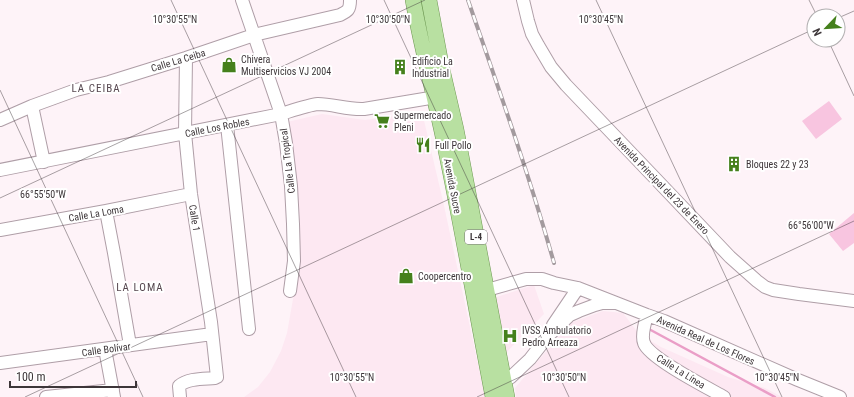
<svg xmlns="http://www.w3.org/2000/svg" width="854" height="397" font-family="'Roboto Condensed',sans-serif">
<style>
.built{fill:#fde8f2}
.green{fill:#f8c5e0}
.lines{fill:none;stroke-linecap:round;stroke-linejoin:round}
.stream{stroke:#ea9ec7;stroke-width:2.5}
.minor-casing{stroke:#af9ea7;stroke-width:14}
.major-casing{stroke:#6e9854;stroke-width:16}
.minor{stroke:#fff;stroke-width:12}
.major{stroke:#b8e0a1;stroke-width:15}
.rail-casing{stroke:#a39a9e;stroke-width:4}
.rail{stroke:#fff;stroke-width:2.5;stroke-dasharray:8;stroke-linecap:butt}
.ticks{fill:none;stroke:#3d3639;stroke-width:1;stroke-opacity:0.45}
.labels{text-anchor:middle;stroke-width:4;stroke-linejoin:round;paint-order:stroke}
.shield{fill:#fff;stroke:#777274;stroke-width:1}
.shield-label{font-size:9px;font-weight:bold;fill:#3d3639}
.poi-label{font-size:10px;fill:#3d3639;stroke:#fff;text-anchor:start}
.street-label{font-size:10px;fill:#3d3639;stroke:#fff}
.neighbourhood-label{font-size:11px;letter-spacing:1px;fill:#56474f;stroke:#fff}
.ticks-label{font-size:10px;text-anchor:middle;fill:#3d3639;stroke:#fff;stroke-width:4;stroke-linejoin:round;paint-order:stroke}
</style>
<rect width="100%" height="100%" fill="#fef3f8"/>
<path class="built" d="M422,112l21,89 42,196h-241l14,-10 12,-15 11,-21 6,-18 9,-51 -9,-160 35,-8 43,6z
M534,285l10,29 -43,44 -11,-59z
M603,311l20,2 16,21 22,13 67,30 37,11 17,9h-266l-1,-9 55,-65z"/>
<path class="green" d="M829,101l13,18 -26,20 -14,-18z
M854,213v30l-11,8 -14,-17z"/>
<g class="lines">
<path class="stream" d="M647,328l128,69"/>
<defs>
<path id="minor" d="M242,0l39,114 5,29 5,43 2,38 1,37 -4,30
M523,0l5,21 4,13 6,11 13,22 15,18 85,89 79,83 27,24 8,6 8,3 26,4 55,7
M32,106l12,56
M0,120l32,-14 44,-16 33,-8 77,-24 68,-23 86,-20c8,-4 10,-5 10,-15
M227,125l22,204
M0,170l281,-56c10,-3 27,-9 37,-10 15,0 30,6 46,5l78,-13
M106,211l8,42 16,92
M0,230l106,-19 85,-17
M487,290l39,-11h16l12,4 24,5 69,27 17,6 134,59 42,17
M647,315c-2,7 -6,21 -3,28 5,15 64,45 80,54
M553,325l25,-37
M105,349l9,48
M0,363l212,-29
M496,381l10,-1 5,-3 19,-18 18,-23 22,-21 9,-4 16,-6 7,-2h12
M46,397l67,-7
M180,397l-1,-11c9,-8 25,-7 36,-8l2,-1 -6,-55 -20,-128 -6,-61 1,-75"/>
<path id="major" d="M413,0c9,51 23,100 33,151 17,81 31,164 47,246
M429,0l13,69 14,60 51,268"/>
</defs>
<use href="#minor" class="minor-casing"/>
<use href="#major" class="major-casing"/>
<use href="#minor" class="minor"/>
<use href="#major" class="major"/>
<defs>
<path id="rail" d="M468,0c30,87 61,174 86,263"/>
</defs>
<use href="#rail" class="rail-casing"/>
<use href="#rail" class="rail"/>
</g>
<path class="ticks" d="M171,0l185,397M384,0l185,397M596,0l186,397M809,0l8,16M838,18l16,-7M828,40l26,56M0,90l143,307M0,198l425,-198M25,397l789,-368M477,397l377,-176"/>
<defs>
<symbol id="shop-bare" viewBox="-9 -9 18 18"><path d="M-5-2.5h2.3a2.7 3.5 0 0 1 5.4 0H5L5.5 6h-11ZM-1.5-2.5h3a1.5 2.3 0 0 0-3 0Z" fill="#45801c" stroke="#fff" stroke-width="2.5" paint-order="stroke"/></symbol>
<symbol id="building-bare" viewBox="-9 -9 18 18"><path d="M-4-6H4V6H1V3H-1V6H-4ZM-2.5-4.3h1.7v1.8h-1.7ZM.8-4.3h1.7v1.8H.8ZM-2.5-1h1.7V.8h-1.7ZM.8-1h1.7V.8H.8Z" fill="#45801c" stroke="#fff" stroke-width="2.5" paint-order="stroke"/></symbol>
<symbol id="supermarket-bare" viewBox="-9 -9 18 18"><path d="M-6-5.5h2.5l.6 2H6L4.5 2H-2.5L-4.4-4H-6ZM-1.5 3.2a1.3 1.3 0 1 0 .1 0ZM3 3.2a1.3 1.3 0 1 0 .1 0Z" fill="#45801c" stroke="#fff" stroke-width="2.5" paint-order="stroke"/></symbol>
<symbol id="restaurant-bare" viewBox="-9 -9 18 18"><path d="M-5-6h1v4h1v-4h1v4h1v-4h1v5L-1.5 .5V6h-2V.5L-5-1ZM5-6V6H3V1.5H1.5Q1.5-4 5-6Z" fill="#45801c" stroke="#fff" stroke-width="2.5" paint-order="stroke"/></symbol>
<symbol id="hospital-bare" viewBox="-9 -9 18 18"><path d="M-5-5h3v3.5h4V-5h3V5h-3V1.5h-4V5h-3Z" fill="#45801c" stroke="#fff" stroke-width="2.5" paint-order="stroke"/></symbol>
</defs>
<g fill-rule="evenodd">
<use href="#shop-bare" x="218" y="54" width="22" height="22"/>
<use href="#building-bare" x="389" y="56" width="22" height="22"/>
<use href="#supermarket-bare" x="371" y="110" width="22" height="22"/>
<use href="#restaurant-bare" x="412" y="134" width="22" height="22"/>
<use href="#building-bare" x="723" y="153" width="22" height="22"/>
<use href="#shop-bare" x="395" y="265" width="22" height="22"/>
<use href="#hospital-bare" x="499" y="325" width="22" height="22"/>
</g>
<g class="labels">
<rect class="shield" x="465" y="230" width="22" height="14" rx="3"/>
<g class="shield-label">
<text x="476" y="240">L-4</text>
</g>
<g class="poi-label">
<text x="241" y="63">Chivera<tspan x="241" dy="12">Multiservicios VJ 2004</tspan></text>
<text x="412" y="65">Edificio La<tspan x="412" dy="12">Industrial</tspan></text>
<text x="394" y="119">Supermercado<tspan x="394" dy="12">Pleni</tspan></text>
<text x="435" y="149">Full Pollo</text>
<text x="746" y="168">Bloques 22 y 23</text>
<text x="418" y="280">Coopercentro</text>
<text x="522" y="334">IVSS Ambulatorio<tspan x="522" dy="12">Pedro Arreaza</tspan></text>
</g>
<g class="street-label">
<text transform="translate(178 60) rotate(-17)" y="4">Calle La Ceiba</text>
<text transform="translate(217 127) rotate(-11)" y="4">Calle Los Robles</text>
<text transform="translate(287 161) rotate(-97)" y="4">Calle La Tropical</text>
<text transform="translate(662 185) rotate(46)" y="4">Avenida Principal del 23 de Enero</text>
<text transform="translate(453 186) rotate(79)" y="4">Avenida Sucre</text>
<text transform="translate(96 213) rotate(-10)" y="4">Calle La Loma</text>
<text transform="translate(195 218) rotate(81)" y="4">Calle 1</text>
<text transform="translate(706 340) rotate(24)" y="4">Avenida Real de Los Flores</text>
<text transform="translate(106 349) rotate(-8)" y="4">Calle Bolívar</text>
<text transform="translate(681 371) rotate(32)" y="4">Calle La Línea</text>
</g>
<g class="neighbourhood-label">
<text x="96" y="92">LA CEIBA</text>
<text x="140" y="291">LA LOMA</text>
</g>
</g>
<g class="ticks-label">
<text x="175" y="23">10°30'55"N</text>
<text x="388" y="23">10°30'50"N</text>
<text x="601" y="23">10°30'45"N</text>
<text x="43" y="198">66°55'50"W</text>
<text x="811" y="229">66°56'00"W</text>
<text x="352" y="381">10°30'55"N</text>
<text x="564" y="381">10°30'50"N</text>
<text x="777" y="381">10°30'45"N</text>
</g>
<g transform="translate(826 28) rotate(245)"><circle r="19" fill="#ffffff" stroke="#b1afb0"/>
<path d="M0-3L7 15L0 10L-7 15Z" fill="#45801c"/>
<text y="-6" font-size="11" font-weight="bold" text-anchor="middle" fill="#3d3639">N</text>
</g>
<path d="M10 381v6h126v-6" fill="none" stroke="#3d3639" stroke-width="2"/>
<text x="16" y="381" font-size="12" fill="#3d3639" stroke="#ffffff" stroke-width="3" paint-order="stroke">100 m</text>
</svg>
